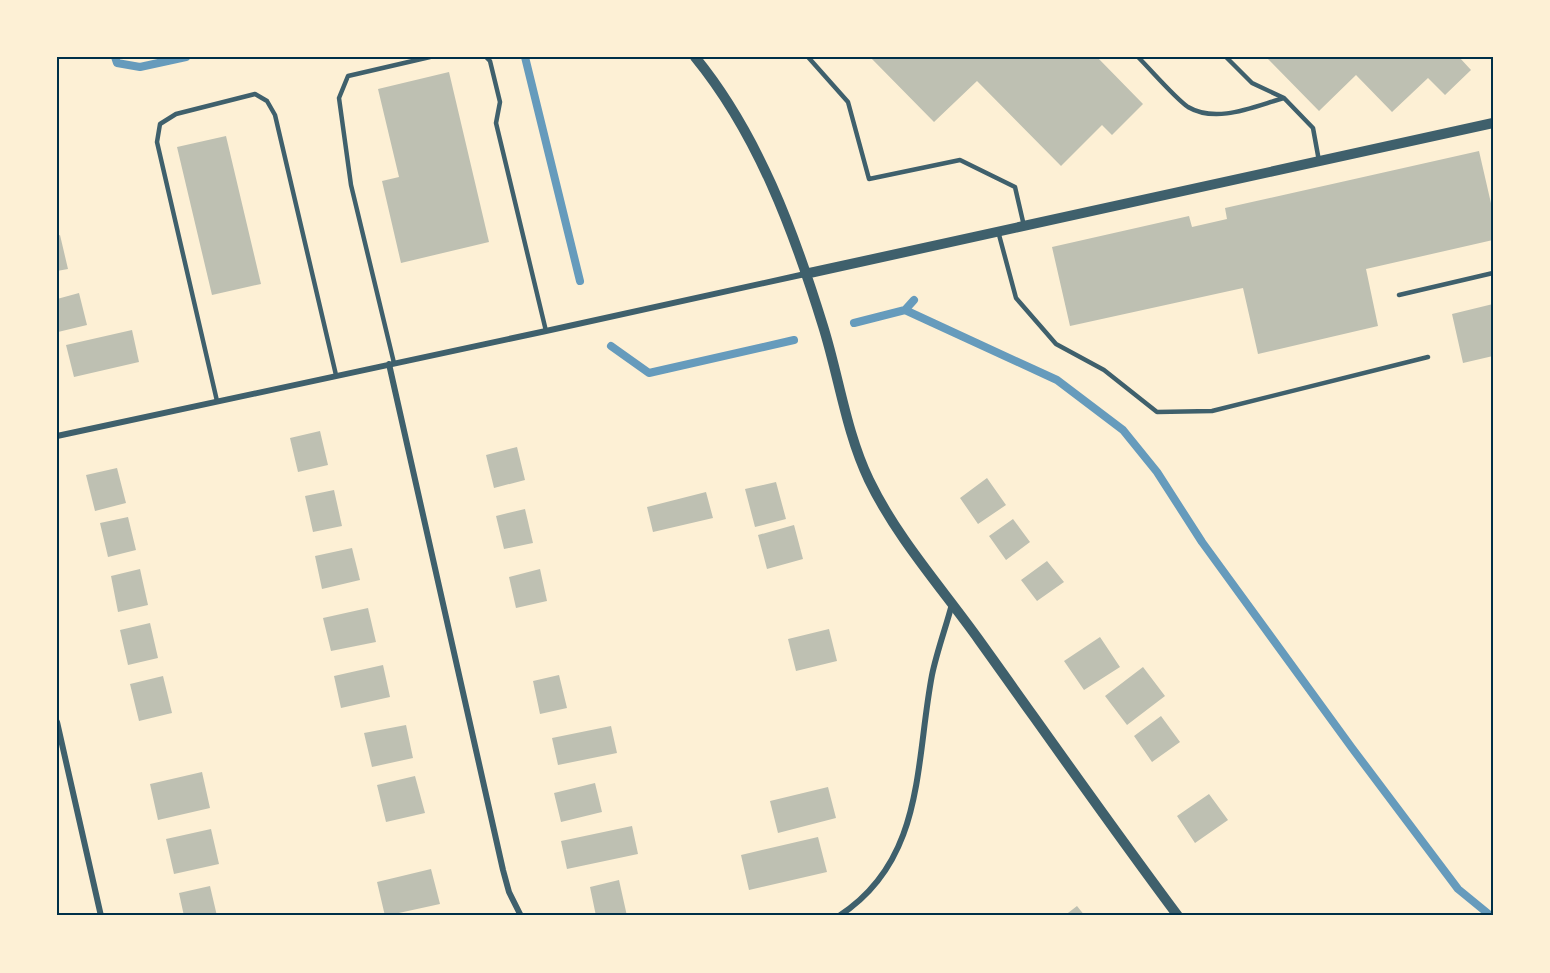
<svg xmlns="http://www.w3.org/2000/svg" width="1550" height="973" font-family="'Fira Sans Condensed',sans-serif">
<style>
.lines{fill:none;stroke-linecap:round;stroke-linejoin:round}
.stream{stroke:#669bbc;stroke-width:8}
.building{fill:#bec0b2}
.service{stroke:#3f606c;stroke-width:4.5}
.minor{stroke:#3f606c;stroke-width:6}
.tertiary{stroke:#3f606c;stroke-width:10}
.neatline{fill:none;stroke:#003049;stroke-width:2}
</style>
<rect width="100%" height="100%" fill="#fdf0d5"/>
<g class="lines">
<path class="stream" d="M115,57l2,6 23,4 46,-10
M525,57l55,224
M905,310l9,-10
M854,323l51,-13 152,70 66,50 34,42 45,70 150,206 106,141 33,27
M611,346l38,27 145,-33"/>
</g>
<path class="building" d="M870,57h227l46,47 -31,31 -10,-10 -41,41 -84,-85 -43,41z
M1266,57h193l12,13 -26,25 -17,-17 -36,34 -36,-37 -37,36z
M449,72l40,170 -88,21 -19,-82 17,-4 -21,-88z
M226,136l35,148 -49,11 -35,-148z
M1479,151l14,61v28l-127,29 12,57 -120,28 -15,-66 -173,38 -18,-79 137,-31 3,11 35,-8 -2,-11z
M60,235l8,34 -11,2v-35z
M79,293l8,32 -29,7 -1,-33z
M1493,304v52l-30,7 -11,-49z
M132,330l7,32 -65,15 -8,-32z
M320,431l8,34 -30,7 -8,-34z
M517,447l8,33 -31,8 -8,-33z
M117,468l9,35 -31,8 -9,-36z
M987,478l19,27 -28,19 -18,-26z
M776,482l10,37 -31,8 -10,-38z
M334,490l8,36 -29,6 -8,-36z
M706,492l7,26 -60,14 -6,-25z
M525,509l8,34 -29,6 -8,-33z
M128,517l8,33 -28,7 -8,-34z
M1013,519l17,23 -24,18 -17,-24z
M794,525l9,34 -36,10 -9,-34z
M352,548l8,32 -38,9 -7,-33z
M1047,561l17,21 -27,19 -16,-21z
M140,569l8,36 -30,7 -7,-36z
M540,569l7,32 -31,7 -7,-31z
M368,608l8,34 -45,9 -8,-33z
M150,623l8,35 -30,7 -8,-35z
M829,629l8,32 -41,10 -8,-32z
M1100,637l20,30 -36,23 -20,-29z
M383,665l7,32 -49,11 -7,-32z
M1143,667l22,29 -38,29 -22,-29z
M559,675l8,33 -27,6 -7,-33z
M163,676l9,37 -33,8 -9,-37z
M1161,716l19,26 -28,20 -18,-26z
M406,725l7,33 -41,9 -8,-34z
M611,726l6,27 -59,12 -6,-27z
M202,772l8,36 -52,12 -8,-36z
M415,776l10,37 -39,9 -9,-37z
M595,783l7,29 -41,10 -7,-29z
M828,787l8,31 -58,15 -8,-32z
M1209,794l19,26 -33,23 -18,-27z
M632,826l6,28 -71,15 -6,-28z
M211,829l8,35 -45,10 -8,-35z
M818,837l9,35 -78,18 -8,-35z
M431,869l9,35 -55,12 -8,-34z
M619,880l8,36h-31l-6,-29z
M210,886l7,30h-33l-5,-23z
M1077,906l8,10h-21z"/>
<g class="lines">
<path class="service" d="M486,57l4,4 10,41 -4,21 50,208
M808,57l40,45 21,77 91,-19 55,27 9,39
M1138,57c13,13 37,41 50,50 29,17 67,-1 96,-9
M1226,57l26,26 32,15 29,30 6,33
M998,231l18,67 40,46 48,26 53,42 55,-1 216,-54
M1399,295l94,-22
M394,363l-43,-178 -12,-87 9,-22 82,-19
M217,401l-60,-259 3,-18 16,-10 79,-20 12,7 8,14 61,260"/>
<path class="minor" d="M389,364l114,506 6,22 12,24
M57,436l489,-105 259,-57
M57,722l44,194
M839,916c86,-56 76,-152 93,-241 5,-24 14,-48 20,-71"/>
<path class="tertiary" d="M695,57c63,77 99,175 128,269 16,51 23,106 46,154 28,58 72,107 110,160 66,92 131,185 199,276
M805,274l688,-151"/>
</g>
<rect width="1550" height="973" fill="none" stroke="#fdf0d5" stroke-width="117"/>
<rect x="58" y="58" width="1434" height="856" class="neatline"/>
</svg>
